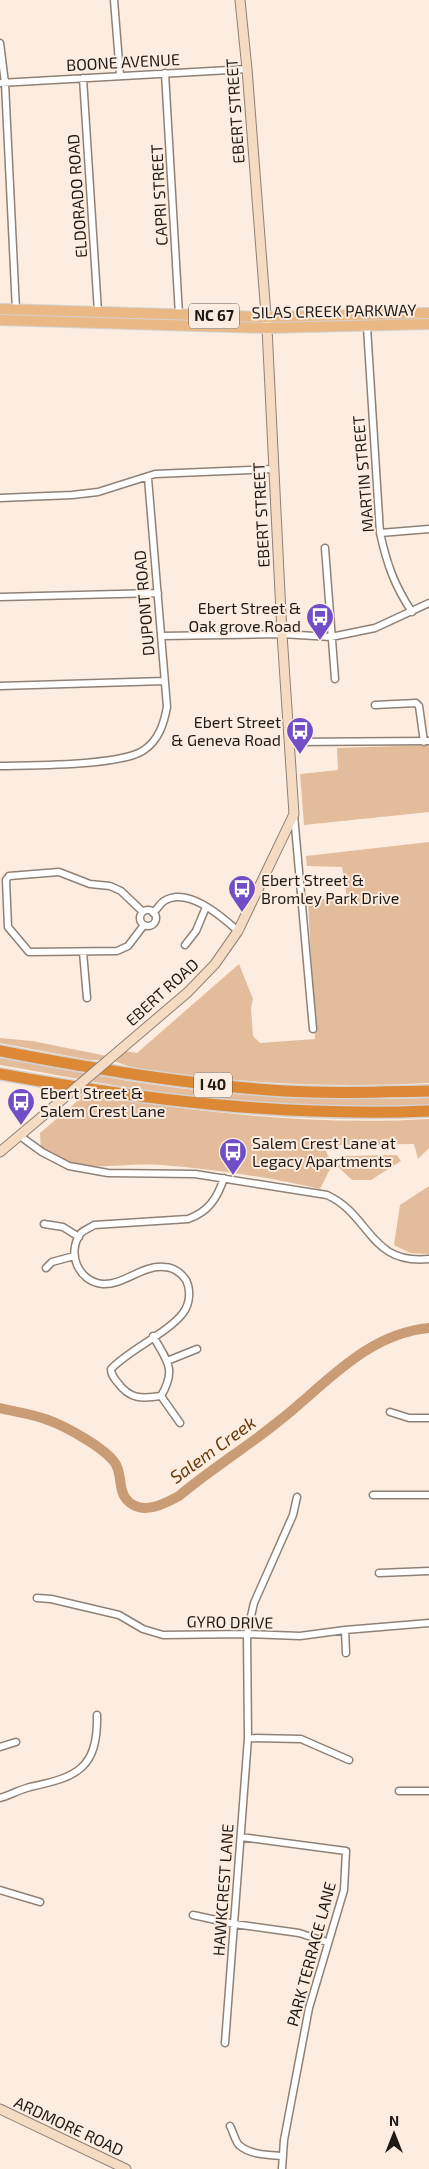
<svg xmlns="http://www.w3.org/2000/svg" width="429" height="2169" font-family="'Exo 2',sans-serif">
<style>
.green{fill:#e3bc9c}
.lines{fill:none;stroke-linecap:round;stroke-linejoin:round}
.river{stroke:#c99c76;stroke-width:10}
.street-casing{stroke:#8f8176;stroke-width:9}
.secondary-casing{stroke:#8f8176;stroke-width:11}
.primary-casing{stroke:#d3d1d1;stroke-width:12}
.highway-casing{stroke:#d3d1d1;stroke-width:14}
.street{stroke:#fff;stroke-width:6}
.secondary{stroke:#f4dbc2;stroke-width:9}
.primary{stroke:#eab885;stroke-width:10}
.highway{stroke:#dc8834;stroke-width:11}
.secondary-bridge-casing{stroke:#8f8176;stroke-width:11;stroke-linecap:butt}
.secondary-bridge{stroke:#f4dbc2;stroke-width:9}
.labels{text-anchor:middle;stroke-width:4;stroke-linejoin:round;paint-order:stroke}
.shield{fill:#fcede0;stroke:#635a53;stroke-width:1}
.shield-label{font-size:15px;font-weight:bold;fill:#211b17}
.street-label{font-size:16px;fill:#211b17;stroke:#fcede0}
.poi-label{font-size:16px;fill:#211b17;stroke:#fcede0;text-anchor:start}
.water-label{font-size:18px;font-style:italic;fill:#663b0d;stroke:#fcede0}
</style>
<rect width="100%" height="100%" fill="#fcede0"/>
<path class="green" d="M429,745v67l-125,13 -4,-51 38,-4 -1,-22z
M429,842v241c-80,4 -160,2 -240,-8 -25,-3 -52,-4 -75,-14l11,-10 12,2 102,-89 14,35 -2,9 2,28 7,7 55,-4 -7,-139 39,-3 -5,-30 -35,-1 -1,-10z
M0,1038l32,3 75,15 -5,4h-12l-90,-17z
M0,1058c50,8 99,19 149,26 93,14 186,17 280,14v7c-73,3 -147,2 -220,-6 -70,-8 -139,-22 -209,-34z
M87,1095c113,17 227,31 342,24v29l-11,11 -4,-15 -84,1 -5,3 3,8 6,5 -14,28c-52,-12 -106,-20 -159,-24 -42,-3 -80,10 -120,-10l-1,-22 41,-35 -7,-2z
M397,1155l4,6 -30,19h-19l-14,-13 6,-11z
M429,1186v68l-19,-1 -16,-8 6,-40z"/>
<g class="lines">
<path class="river" d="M0,1408c16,4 33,6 48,12 17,6 57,28 67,43 8,11 2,29 14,39 15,13 35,2 50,-6 32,-27 68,-49 100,-75 47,-37 87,-87 150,-93"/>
<defs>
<path id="street" d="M114,0l6,75
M0,43l5,40 11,227
M165,73l14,242
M83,78l15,234
M0,83l247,-14
M367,327l13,206c7,31 14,52 32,79
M0,498l72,-3 26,-3 57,-18 119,-5
M380,533l49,-4
M325,548l10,131
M0,597l158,-4
M162,636l120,-2 49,3 44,-9 54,-25
M0,686l165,-5
M375,705l41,-2 3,3 5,36
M290,742l139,-1
M0,766c31,-1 122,0 144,-16 15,-10 20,-27 23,-43l-19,-229
M294,815l19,214
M140 918a8 8 0 1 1 16 0a8 8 0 1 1-16 0Z
M143,912l-22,-21 -11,-5 -20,-2 -31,-12 -50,4 -3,4 2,47 21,25 88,-1 11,-5 16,-21
M153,913c4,-4 7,-9 11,-12 24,-15 58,16 74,30
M185,945l11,-14 10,-24
M83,952l4,46
M20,1136l22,16 27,14 39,7 87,1 132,21c44,20 42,70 102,64
M44,1224l19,3 16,10
M46,1268l6,-6 22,-6
M153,1336c14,25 24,33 8,60 -20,3 -31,3 -43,-13 -4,-5 -7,-8 -7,-14 19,-20 57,-36 72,-56 7,-9 8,-23 3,-33 -5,-7 -12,-13 -22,-13 -22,-2 -40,18 -61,17 -25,-2 -37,-32 -22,-51 3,-3 9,-5 13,-8l94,-6c20,-7 29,-20 36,-41
M167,1361l30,-12
M161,1396l19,27
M390,1412l19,6h20
M373,1495h56
M379,1573l50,-2
M37,1598l14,1 68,16 24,14 20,6 84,-1 53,2 45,-6 84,-7
M345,1630l1,23
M248,1738l53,1 48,21
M0,1747l16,-5
M399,1791h30
M0,1798c10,-3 19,-8 30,-11 47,-10 68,-18 67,-72
M241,1837l105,14 -2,39 -35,118 -25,132 -2,29
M0,1890l40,12
M193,1915l41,9 65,9 28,9
M225,2043l23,-305 -1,-104 7,-31 39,-88 4,-18
M230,2126c3,5 5,15 9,19 11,10 29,10 44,11"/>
<path id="secondary" d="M120,1050l68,-58 27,-28 23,-33 56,-117 -12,-180 -15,-306 -20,-259 -7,-69
M0,1152l58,-49
M0,2109l126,60"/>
<path id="primary" d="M0,309l266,8 163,-4
M0,320l267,8 162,-4"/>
<path id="highway" d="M0,1051c94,18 189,34 285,40 48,3 96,1 144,0
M0,1074c142,26 285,43 429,37"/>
</defs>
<use href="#street" class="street-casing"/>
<use href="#secondary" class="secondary-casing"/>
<use href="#primary" class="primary-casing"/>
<use href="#highway" class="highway-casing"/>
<use href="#street" class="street"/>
<use href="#secondary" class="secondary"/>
<use href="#primary" class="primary"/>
<use href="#highway" class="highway"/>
<defs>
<path id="secondary-bridge" d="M58,1103l62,-53"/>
</defs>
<use href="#secondary-bridge" class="secondary-bridge-casing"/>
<use href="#secondary-bridge" class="secondary-bridge"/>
</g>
<defs>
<symbol id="bus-pin" viewBox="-11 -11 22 30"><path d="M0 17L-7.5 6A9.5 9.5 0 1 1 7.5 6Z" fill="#714ec7" stroke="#fcede0"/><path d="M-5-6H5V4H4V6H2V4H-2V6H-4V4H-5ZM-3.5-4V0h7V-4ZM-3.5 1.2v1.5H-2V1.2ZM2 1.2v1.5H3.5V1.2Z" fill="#fff"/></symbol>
</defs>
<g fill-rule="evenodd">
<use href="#bus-pin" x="304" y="601" width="32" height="43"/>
<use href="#bus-pin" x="284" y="715" width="32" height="43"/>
<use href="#bus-pin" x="226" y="873" width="32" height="43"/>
<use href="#bus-pin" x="5" y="1086" width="32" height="43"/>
<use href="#bus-pin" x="217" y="1136" width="32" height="43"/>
</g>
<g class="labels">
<g class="shield">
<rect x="189" y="303.5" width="50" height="25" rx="4"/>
<rect x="194" y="1072.5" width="38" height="25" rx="4"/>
</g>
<g class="shield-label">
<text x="214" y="321">NC 67</text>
<text x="213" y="1090">I 40</text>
</g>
<g class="street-label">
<text transform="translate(123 62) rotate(-3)" y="6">BOONE AVENUE</text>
<text transform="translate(235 111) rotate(-94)" y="6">EBERT STREET</text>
<text transform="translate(159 195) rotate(-93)" y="6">CAPRI STREET</text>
<text transform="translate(77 196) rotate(-94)" y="6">ELDORADO ROAD</text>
<text transform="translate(334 311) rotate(-1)" y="6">SILAS CREEK PARKWAY</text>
<text transform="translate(363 474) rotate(-95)" y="6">MARTIN STREET</text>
<text transform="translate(261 515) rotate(-93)" y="6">EBERT STREET</text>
<text transform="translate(144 603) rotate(-95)" y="6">DUPONT ROAD</text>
<text transform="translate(162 992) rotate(-42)" y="6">EBERT ROAD</text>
<text transform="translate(230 1622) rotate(1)" y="6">GYRO DRIVE</text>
<text transform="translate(223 1890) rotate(-86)" y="6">HAWKCREST LANE</text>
<text transform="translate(311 1954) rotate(-75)" y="6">PARK TERRACE LANE</text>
<text transform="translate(69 2126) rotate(25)" y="6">ARDMORE ROAD</text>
</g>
<g class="poi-label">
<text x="301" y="614" text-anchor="end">Ebert Street &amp;<tspan x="301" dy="18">Oak grove Road</tspan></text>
<text x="281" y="728" text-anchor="end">Ebert Street<tspan x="281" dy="18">&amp; Geneva Road</tspan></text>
<text x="261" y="886">Ebert Street &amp;<tspan x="261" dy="18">Bromley Park Drive</tspan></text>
<text x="40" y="1099">Ebert Street &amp;<tspan x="40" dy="18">Salem Crest Lane</tspan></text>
<text x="252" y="1149">Salem Crest Lane at<tspan x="252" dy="18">Legacy Apartments</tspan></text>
</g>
<g class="water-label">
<text transform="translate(213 1450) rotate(-36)" y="6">Salem Creek</text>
</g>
</g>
<g transform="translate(394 2134)" stroke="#fcede0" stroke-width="4" paint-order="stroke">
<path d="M0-4L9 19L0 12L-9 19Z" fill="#211b17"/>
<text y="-8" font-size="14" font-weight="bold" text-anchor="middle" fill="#211b17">N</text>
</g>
</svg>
